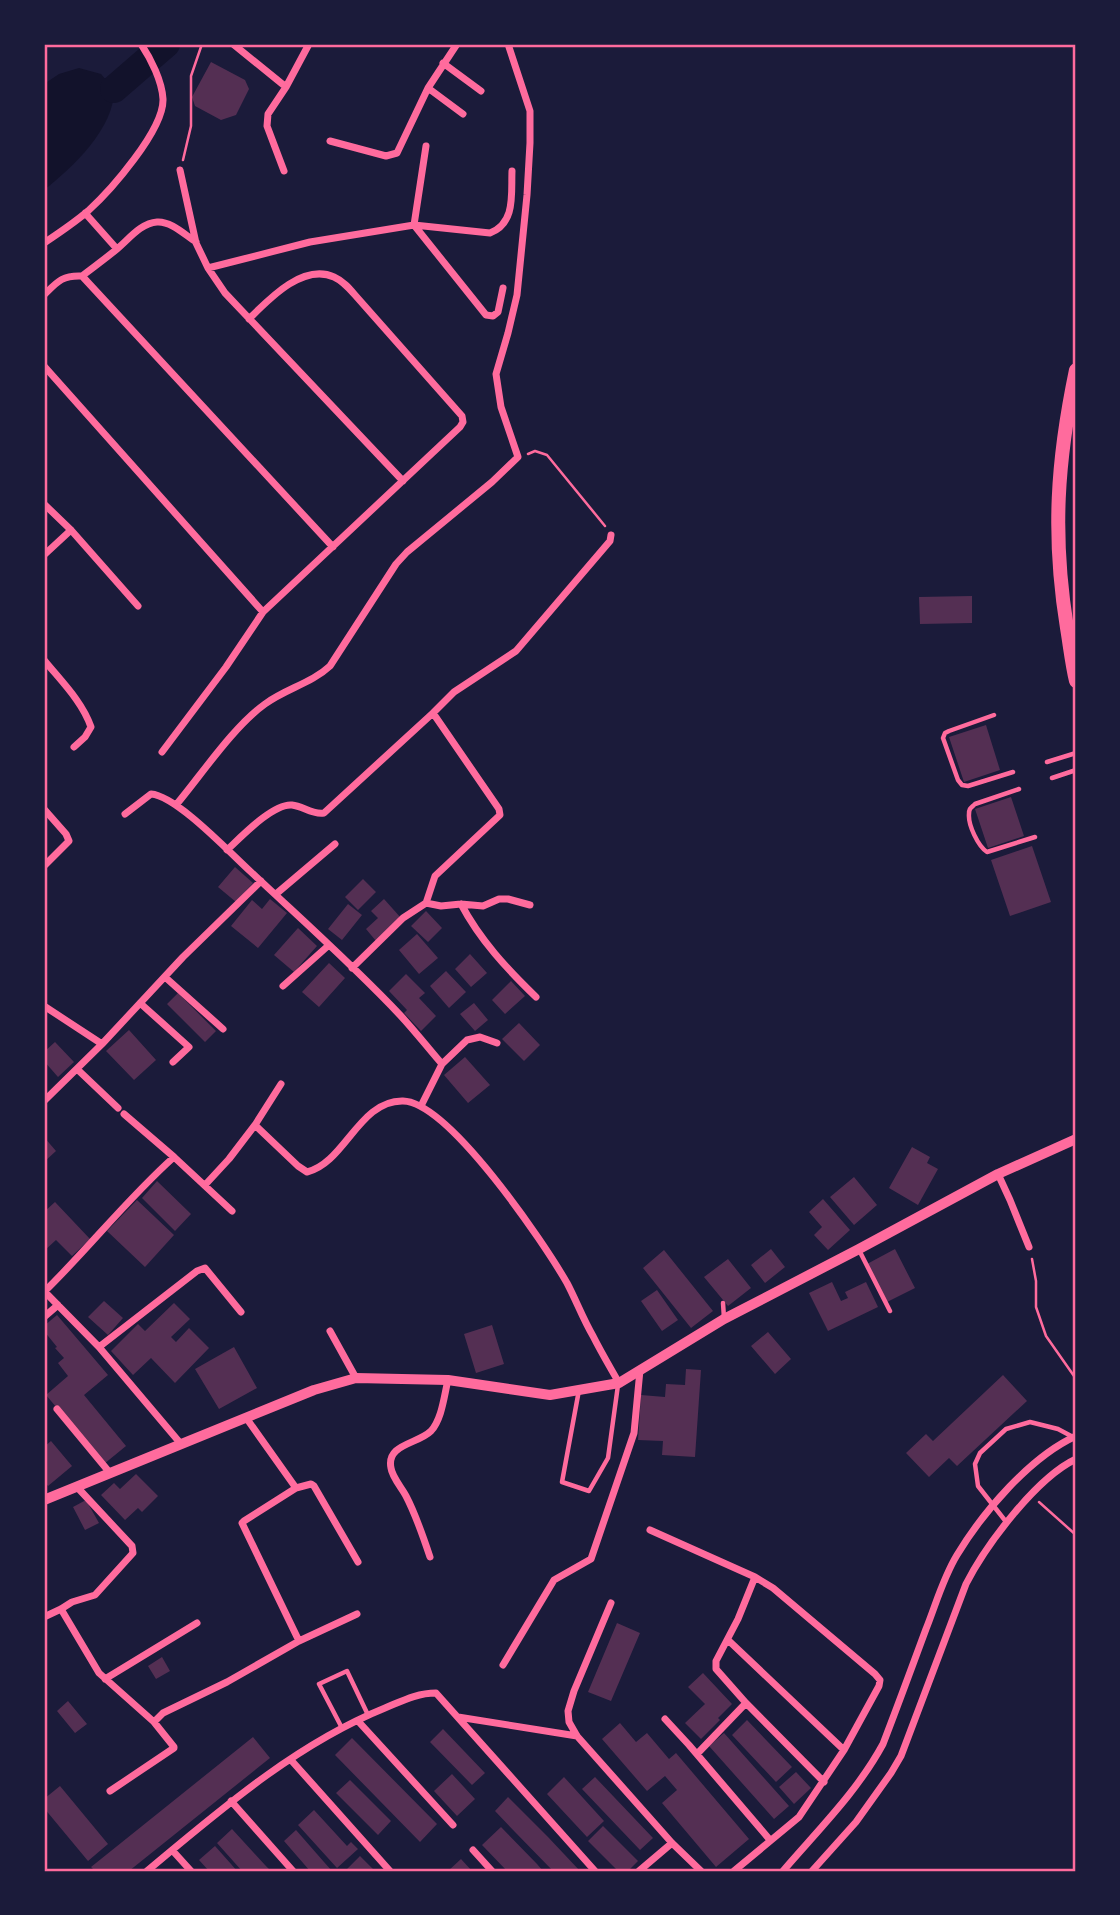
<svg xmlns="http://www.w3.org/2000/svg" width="1120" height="1915" font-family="'Golos Text',sans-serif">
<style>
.water{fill:#12122b}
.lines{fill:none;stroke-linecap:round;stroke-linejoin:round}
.river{stroke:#12122b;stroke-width:28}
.building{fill:#542f53}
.path{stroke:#ff6b9d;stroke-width:2.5}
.service{stroke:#ff6b9d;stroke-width:4.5}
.minor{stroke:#ff6b9d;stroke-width:7}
.tertiary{stroke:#ff6b9d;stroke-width:10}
.primary{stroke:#ff6b9d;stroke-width:14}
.neatline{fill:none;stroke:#ff6b9d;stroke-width:2.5}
</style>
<rect width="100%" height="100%" fill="#1b1b3a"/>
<path class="water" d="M79,68l22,6 13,15c1,39 -42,79 -70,101v-106l15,-10z"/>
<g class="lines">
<path class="river" d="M114,89l52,-45"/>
</g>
<path class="building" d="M211,62l34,18 4,9 -13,26 -15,5 -26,-14 -3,-9z
M972,596v27l-52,1 -1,-27z
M986,725l14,45 -36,12 -15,-45z
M1011,797l13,39 -36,12 -13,-39z
M1032,846l19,56 -41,14 -19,-56z
M235,867l18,16 -17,19 -18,-15z
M363,879l13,13 -18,18 -13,-13z
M270,899l17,14 -29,35 -27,-22 21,-26 10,9z
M384,899l17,19 -25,23 -10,-12 12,-11 -7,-7z
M348,904l14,11 -20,25 -14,-11z
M426,911l16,17 -14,14 -17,-16z
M298,928l19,18 -23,26 -20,-17z
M417,934l21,24 -19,16 -20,-24z
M470,954l17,19 -16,14 -16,-18z
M329,963l16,15 -26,29 -17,-15z
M446,971l20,21 -17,16 -19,-22z
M406,974l19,19 -6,5 17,18 -15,15 -17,-18 3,-3 -18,-19z
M511,981l14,15 -20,18 -13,-14z
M178,993l38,38 -11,11 -38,-38z
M474,1003l14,17 -13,11 -15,-17z
M519,1023l21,22 -16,16 -22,-22z
M129,1030l27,30 -22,20 -28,-29z
M55,1042l19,20 -16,15 -14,-16v-9z
M465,1057l25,28 -22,18 -24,-28z
M44,1137l12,14 -12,11z
M912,1147l18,10 -3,6 11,6 -20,36 -29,-17z
M854,1177l23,28 -23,20 -24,-28z
M157,1181l34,33 -16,17 -33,-33z
M823,1199l27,31 -22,20 -14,-15 8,-8 -13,-15z
M137,1200l37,35 -29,32 -38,-36z
M55,1202l35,37 -18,17 -16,-16 -12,11v-39z
M771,1249l14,18 -20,16 -14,-18z
M895,1249l20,39 -28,14 -20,-38z
M664,1250l49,61 -22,17 -48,-60z
M728,1259l23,29 -23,18 -24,-29z
M832,1282l9,19 7,-3 -3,-6 21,-10 12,25 -50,24 -19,-38z
M657,1290l21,30 -16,11 -21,-30z
M104,1301l19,17 -15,17 -20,-18z
M174,1303l16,16 -19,18 5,5 13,-14 20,20 -34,35 -24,-25 -18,17 -22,-24 27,-27 7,7z
M57,1315l51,60 -24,20 42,51 -22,18 -58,-69 22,-19 -10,-13 6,-5 -9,-10 2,-1 -13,-16v-5z
M492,1325l12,39 -28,9 -12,-39z
M768,1332l23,27 -16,15 -24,-28z
M234,1347l23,41 -38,21 -24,-40z
M686,1369l15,1 -6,87 -33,-2 1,-14 -25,-1 3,-45 24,2 1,-13 19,1z
M1003,1375l24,26 -70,65 -8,-8 -20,19 -23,-24 20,-19 7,7z
M51,1441l21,25 -24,20 -4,-5v-34z
M136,1474l22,22 -16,16 -4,-4 -13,12 -24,-25 13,-12 6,6z
M86,1500l13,23 -14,7 -12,-23z
M617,1623l23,10 -29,68 -23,-9z
M162,1657l8,14 -14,8 -8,-13z
M703,1673l29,31 -14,14 2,2 -19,19 -16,-16 20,-19 -17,-17z
M68,1701l19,23 -12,9 -18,-22z
M747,1720l45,47 -16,15 -44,-47z
M620,1723l16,19 11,-9 22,26 7,-6 73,86 -33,28 -54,-64 15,-13 -12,-14 -18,15 -45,-52z
M443,1729l42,44 -13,12 -42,-43z
M724,1733l65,73 -15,13 -65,-73z
M253,1737l17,21 -141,113h-34l-4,-4z
M352,1738l85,86 -17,18 -85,-87z
M796,1772l15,16 -17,16 -15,-17z
M452,1774l23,25 -18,17 -23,-25z
M564,1777l40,44 -17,16 -40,-43z
M595,1777l58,61 -13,12 -58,-61z
M350,1780l41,41 -13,14 -42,-42z
M60,1786l48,58 -20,17 -44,-53v-9z
M508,1797l40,40 32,34h-27l-38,-39 -20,-21z
M314,1810l33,36 4,-4 7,7 -21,19 -39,-43z
M603,1826l35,35 -10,10h-10l-30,-30z
M501,1827l36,37 6,7h-36l-25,-26z
M232,1829l33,36 6,6h-29l-25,-28z
M296,1830l28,32 8,9h-22l-26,-30z
M215,1846l16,18 6,7h-28l-10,-11z
M360,1856l15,15h-30z
M461,1859l11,12h-24z"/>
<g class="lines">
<path class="path" d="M183,160l8,-34v-50l11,-32
M528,454l7,-3 12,4 58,71
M1032,1259l4,22v26l10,29 28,40 2,8
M1039,1502l37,33"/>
<path class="service" d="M994,715l-45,16 -4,2 -2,5 15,42 4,5 6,1 45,-14
M1047,762l29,-9
M1052,778l24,-8
M1019,789l-44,15c-4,4 -6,4 -6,10 -1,11 9,32 18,38l48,-15
M859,1250l31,61
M723,1303l1,15
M579,1390l-17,92 27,9 19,-33 10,-73
M1007,1523l-29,-37 -3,-22 5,-11 26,-24 24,-7 28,7 15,8
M342,1728l-23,-44 28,-13 21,44"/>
<path class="minor" d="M233,44l53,43
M443,63l38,28
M428,88l35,26
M330,141l56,15 11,-3 31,-65 29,-44
M426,146l-12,79 72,90 7,1 5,-4 5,-24
M180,170l16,73 12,25 17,25 178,188
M284,171l-17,-45 1,-12 18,-27 23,-43
M85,213l32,36
M44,243c15,-10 30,-20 44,-32 22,-20 76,-81 75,-112 -1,-18 -12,-40 -22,-55
M208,268l102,-26 104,-17 76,8c26,-10 21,-39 22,-62
M82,276l251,271
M44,295c13,-13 18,-20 38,-19 12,-9 24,-18 35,-27 12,-10 24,-26 40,-27 14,-1 28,13 39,20
M44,366l219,246
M44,504l27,26 67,76
M44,555l27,-25
M44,660c17,21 38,41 47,67l-6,10 -11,10
M162,752l64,-85 37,-55 197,-185 3,-5 -1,-6 -107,-121c-6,-7 -12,-14 -21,-18 -31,-14 -65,22 -85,42
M176,805c26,-31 57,-78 89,-101 20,-15 47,-21 65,-38l66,-102 11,-12 85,-70 26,-25 -17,-50 -5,-33 12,-41 9,-38 10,-100 3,-52v-32l-22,-67
M44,809l22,25 3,7 -25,25
M125,814l26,-20c26,2 79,59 100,78 50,47 102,93 149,143 15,16 28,33 42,49l25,-24 13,-3 17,6
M227,850c13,-12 46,-47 65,-45 11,1 20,10 32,8l109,-100
M276,894l59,-50
M426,903l9,-27 65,-61 -1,-6 -66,-96 21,-21 62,-41 94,-110 1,-6
M461,904c19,36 46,65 75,93
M352,968l51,-50 23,-15 15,3 20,-2 22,2 16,-7h9l22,6
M165,977l58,52
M283,986l46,-41
M140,1003l49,44 -16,15
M44,1006l58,38
M77,1069l41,39
M44,1101l58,-57 81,-87 78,-76
M421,1106l21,-42
M124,1114l50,43
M255,1125l43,41 9,6c38,-9 52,-72 96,-71 46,1 141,142 164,182 9,17 16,36 26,53 8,16 17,31 26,47
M998,1174l12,26 19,47
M205,1185l24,-26 26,-34 26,-41
M44,1291l55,56 82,97
M45,1291c44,-43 83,-93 129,-134l58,54
M44,1317l14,-12
M330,1331l26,47
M99,1347l98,-76 8,-3 36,44
M57,1409l53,64
M247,1419l49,69
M650,1530l105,47
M430,1557c-7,-21 -14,-42 -24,-61 -4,-8 -14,-19 -15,-28 -5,-24 27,-24 40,-37 11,-12 13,-35 17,-51
M611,1603l-37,88 -6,20 1,11 8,14 95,107 29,28
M61,1609l38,64 55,49 20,25v1l-64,43
M44,1617l17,-8 11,-7 23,-7 38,-42 -1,-7 -55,-59
M728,1640l116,110
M299,1641l-57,-118 2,-2 52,-33 15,-4 3,2 44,76
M503,1665l51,-85 37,-21 43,-126 6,-63
M105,1679l92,-56
M458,1717l119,19
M665,1719l24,26 81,95
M358,1721l95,104
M154,1722l9,-9 64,-31 72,-41 58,-27
M697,1754l49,-51
M291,1760l99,111
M231,1801l62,70
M172,1850l19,21
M473,1850l19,21
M147,1871c73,-61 149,-127 238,-163 17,-7 32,-15 51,-15l159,178
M639,1871l33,-28
M734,1871l65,-54 45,-67 35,-64 1,-6 -5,-6 -102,-86 -18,-11 -17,42 -22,42v8l30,34 78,79
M783,1871c35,-41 74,-79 100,-127 15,-39 29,-77 43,-115 10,-25 17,-51 31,-74 26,-43 73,-98 119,-119
M812,1871l44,-49 35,-49 10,-17 65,-172c20,-39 70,-106 110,-125"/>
<path class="tertiary" d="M44,1500l270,-110 42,-12 92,2 102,15 69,-12 105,-64 135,-70 139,-75 78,-35"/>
<path class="primary" d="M1076,370c-19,91 -24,165 -9,258 3,18 5,36 9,53"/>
</g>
<rect width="1120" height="1915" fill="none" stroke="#1b1b3a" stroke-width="91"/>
<rect x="46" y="46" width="1028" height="1824" class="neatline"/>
</svg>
